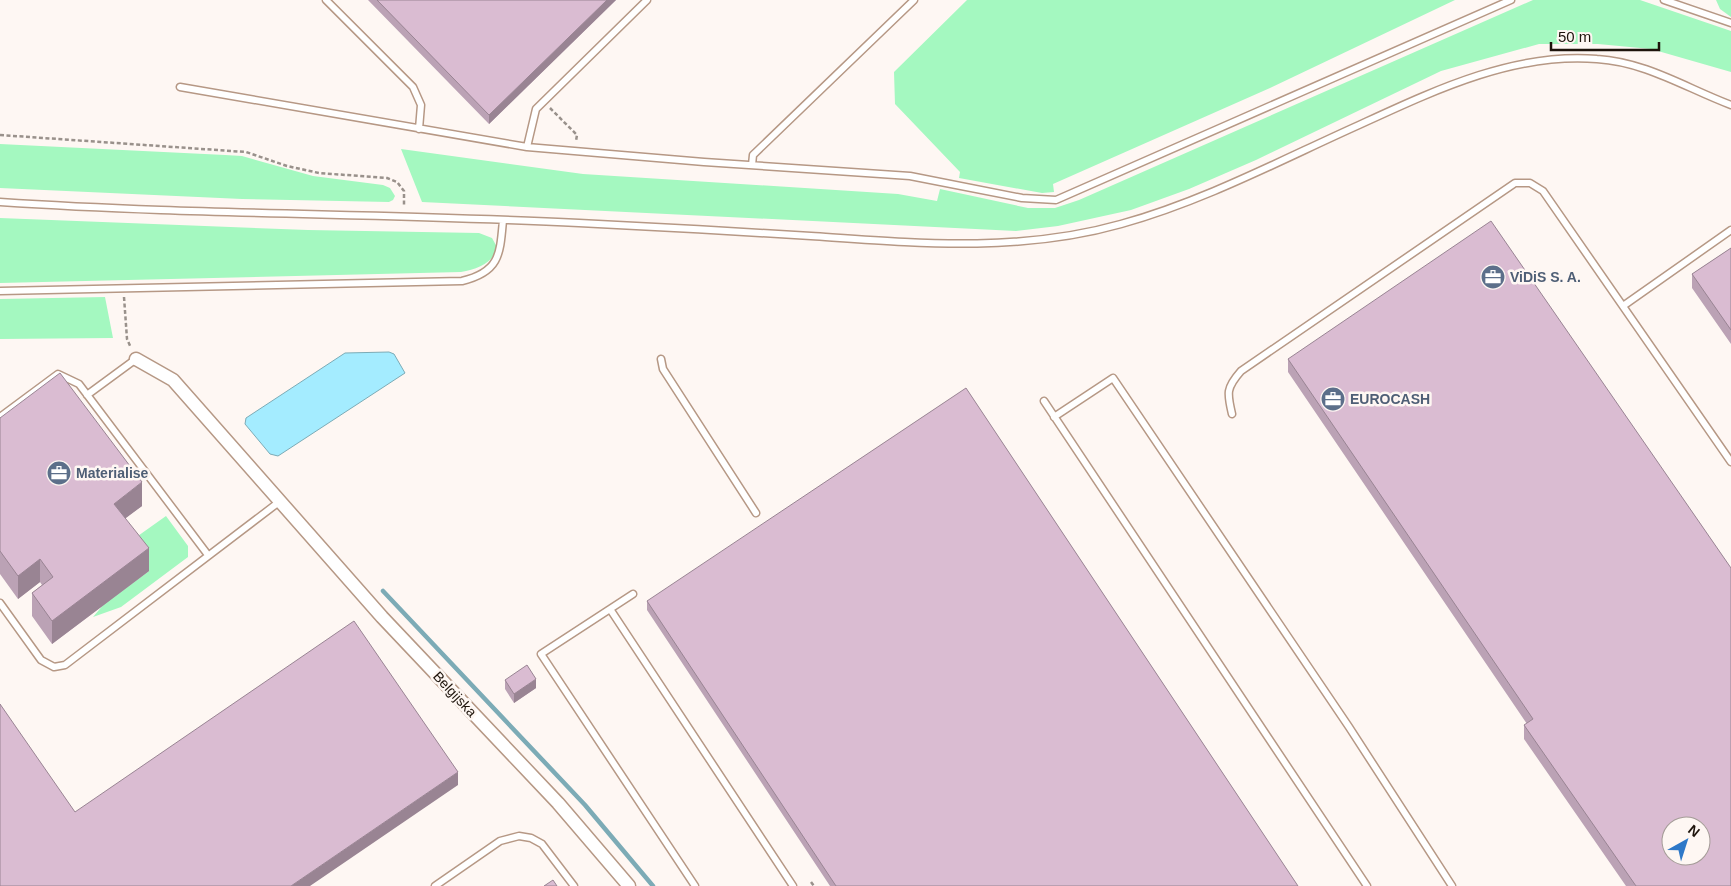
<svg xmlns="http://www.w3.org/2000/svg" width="1731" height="886" font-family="Arial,sans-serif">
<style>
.green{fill:#a4f8c0}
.water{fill:#a4ecff;stroke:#7cabb6}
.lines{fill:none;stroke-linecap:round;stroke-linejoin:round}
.stream{stroke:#7cabb6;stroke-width:4.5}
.lane-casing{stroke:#b69885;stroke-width:9}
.street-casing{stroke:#b69885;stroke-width:15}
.path{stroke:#99918b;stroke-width:2.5;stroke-dasharray:4 2.5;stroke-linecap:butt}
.lane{stroke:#fff;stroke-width:6}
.street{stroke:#fff;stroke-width:12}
.wall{fill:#bba2b5}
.shaded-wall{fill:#998493}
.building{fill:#dabcd2;stroke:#998493;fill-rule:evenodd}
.labels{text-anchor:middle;stroke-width:5;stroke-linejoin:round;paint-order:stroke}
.service-label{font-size:14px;font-weight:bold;fill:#4e5e75;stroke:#fef7f3;text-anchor:start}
.street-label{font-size:14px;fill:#1e140c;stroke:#fef7f3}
</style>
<rect width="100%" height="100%" fill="#fef7f3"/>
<path class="green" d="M967,0h488l-185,88 -217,96 1,8 -12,1 -83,-15 1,-6 -65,-68 -1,-32z
M1533,0h107l91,31v41l-80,-23 -53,-5h-59l-98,27 -185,89 -67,29 -58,21 -73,16 -42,5 -594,-29 -21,-53 182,25 315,20 39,7 3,-12 88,19h27l24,-8z
M1716,0h15v17l-11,-8z
M0,144l225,11 17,1 71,20 70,9 7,3 5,8 -2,4 -4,2 -147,-3 -242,-11z
M0,218l308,12 171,3 13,5 5,9c-4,17 -20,22 -36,25l-461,11z
M105,297l8,41 -113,1v-40z
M166,516l22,30v11l-67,50 -28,10 11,-13 45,-33 -21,-28z"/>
<path class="water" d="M389,352l5,2 11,19 -127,83 -8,-2 -25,-30 1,-6 99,-65z"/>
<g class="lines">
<path class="stream" d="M383,591l202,214 68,81"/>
<defs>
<path id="lane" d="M326,0l87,87 8,18 -2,24
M1664,0l67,23
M180,87l347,60 177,15 206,14 112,22 34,2 455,-200
M527,147l9,-38 111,-109
M752,165l1,-10 161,-155
M0,202c193,13 386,11 579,21 77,4 155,8 232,13 103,7 208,17 310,-12 83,-23 160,-64 238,-99 74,-34 155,-73 238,-66 49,3 89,29 134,46
M0,291l462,-10c38,-9 38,-27 41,-61
M1623,306l108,-76
M661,359l2,10 93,144
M87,395l49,-36
M1044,401l323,485
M1232,414c-5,-21 -6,-26 9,-43l274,-188h15l13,8 188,271
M0,417l58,-43 21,10 129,171
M1054,417l59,-39 236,349 103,159
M633,594l-92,60 154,232
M0,603l41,57 13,7 11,-2 214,-163
M610,609l183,277
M435,886l65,-45 19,-5 12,2 11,6 32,42"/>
<path id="street" d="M136,359l37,21 209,237 176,186 71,83"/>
</defs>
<use href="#lane" class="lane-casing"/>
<use href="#street" class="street-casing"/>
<path class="path" d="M550,108l27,27 -1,6
M0,135l246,17 41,14 32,7 68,5 10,4 7,9v15
M124,297l3,42 4,9
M811,882l3,4"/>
<use href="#lane" class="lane"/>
<use href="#street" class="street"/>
</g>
<path class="wall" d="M368,0h248l-127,124z
M1731,248v96l-39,-56v-14z
M1288,359l443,527h-105l-102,-147v-14l3,-1 -239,-352z
M0,418l142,88 -17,12 24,53 -97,73 -20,-28v-23l10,-8 -2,-3 -22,17 -18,-25z
M647,601l651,285h-468l-183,-276z
M505,680l31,8 -22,15 -9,-14z"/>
<path class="shaded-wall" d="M607,0h9l-127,124v-9z
M142,482v24l-28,21v-23z
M149,548v23l-97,73v-23z
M40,559v23l-22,17v-23z
M536,679v9l-22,15v-9z
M458,772v13l-148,101h-19z"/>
<path class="building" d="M377,0h230l-118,115z
M1491,221l240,347v318h-95l-112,-161 9,-6 -245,-360zM1671,826h30v30h-30z
M1731,248v82l-39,-56z
M60,373l82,109 -28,22 35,44 -97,73 -20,-28 21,-16 -13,-18 -22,17 -18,-25v-133z
M966,388l332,498h-462l-189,-285z
M354,621l104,151 -167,114h-291v-182l75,108z
M527,665l9,14 -22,15 -9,-14z
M553,880l4,6h-13z"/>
<defs>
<symbol id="office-disc" viewBox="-11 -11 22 22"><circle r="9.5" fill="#5c6f8a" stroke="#fef7f3"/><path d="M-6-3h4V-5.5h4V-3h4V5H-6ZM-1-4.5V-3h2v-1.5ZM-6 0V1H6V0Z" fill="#fff"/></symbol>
</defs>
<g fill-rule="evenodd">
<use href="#office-disc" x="1479" y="263" width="28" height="28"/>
<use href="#office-disc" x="1319" y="385" width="28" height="28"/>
<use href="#office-disc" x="45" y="459" width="28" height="28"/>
</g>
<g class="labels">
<g class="service-label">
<text x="1510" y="282">ViDiS S. A.</text>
<text x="1350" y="404">EUROCASH</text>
<text x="76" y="478">Materialise</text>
</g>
<g class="street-label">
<text transform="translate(455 694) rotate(47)" y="5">Belgijska</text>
</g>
</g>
<g transform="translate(1686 841) rotate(39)"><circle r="24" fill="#fef7f3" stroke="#a49c97"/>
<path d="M0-4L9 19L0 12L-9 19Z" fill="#2e78c8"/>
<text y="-8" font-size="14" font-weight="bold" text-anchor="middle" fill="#1e140c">N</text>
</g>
<path d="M1551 42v8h108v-8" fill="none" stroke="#1e140c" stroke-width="2.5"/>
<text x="1558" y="42" font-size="15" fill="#1e140c" stroke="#fef7f3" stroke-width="4" paint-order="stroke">50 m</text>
</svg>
